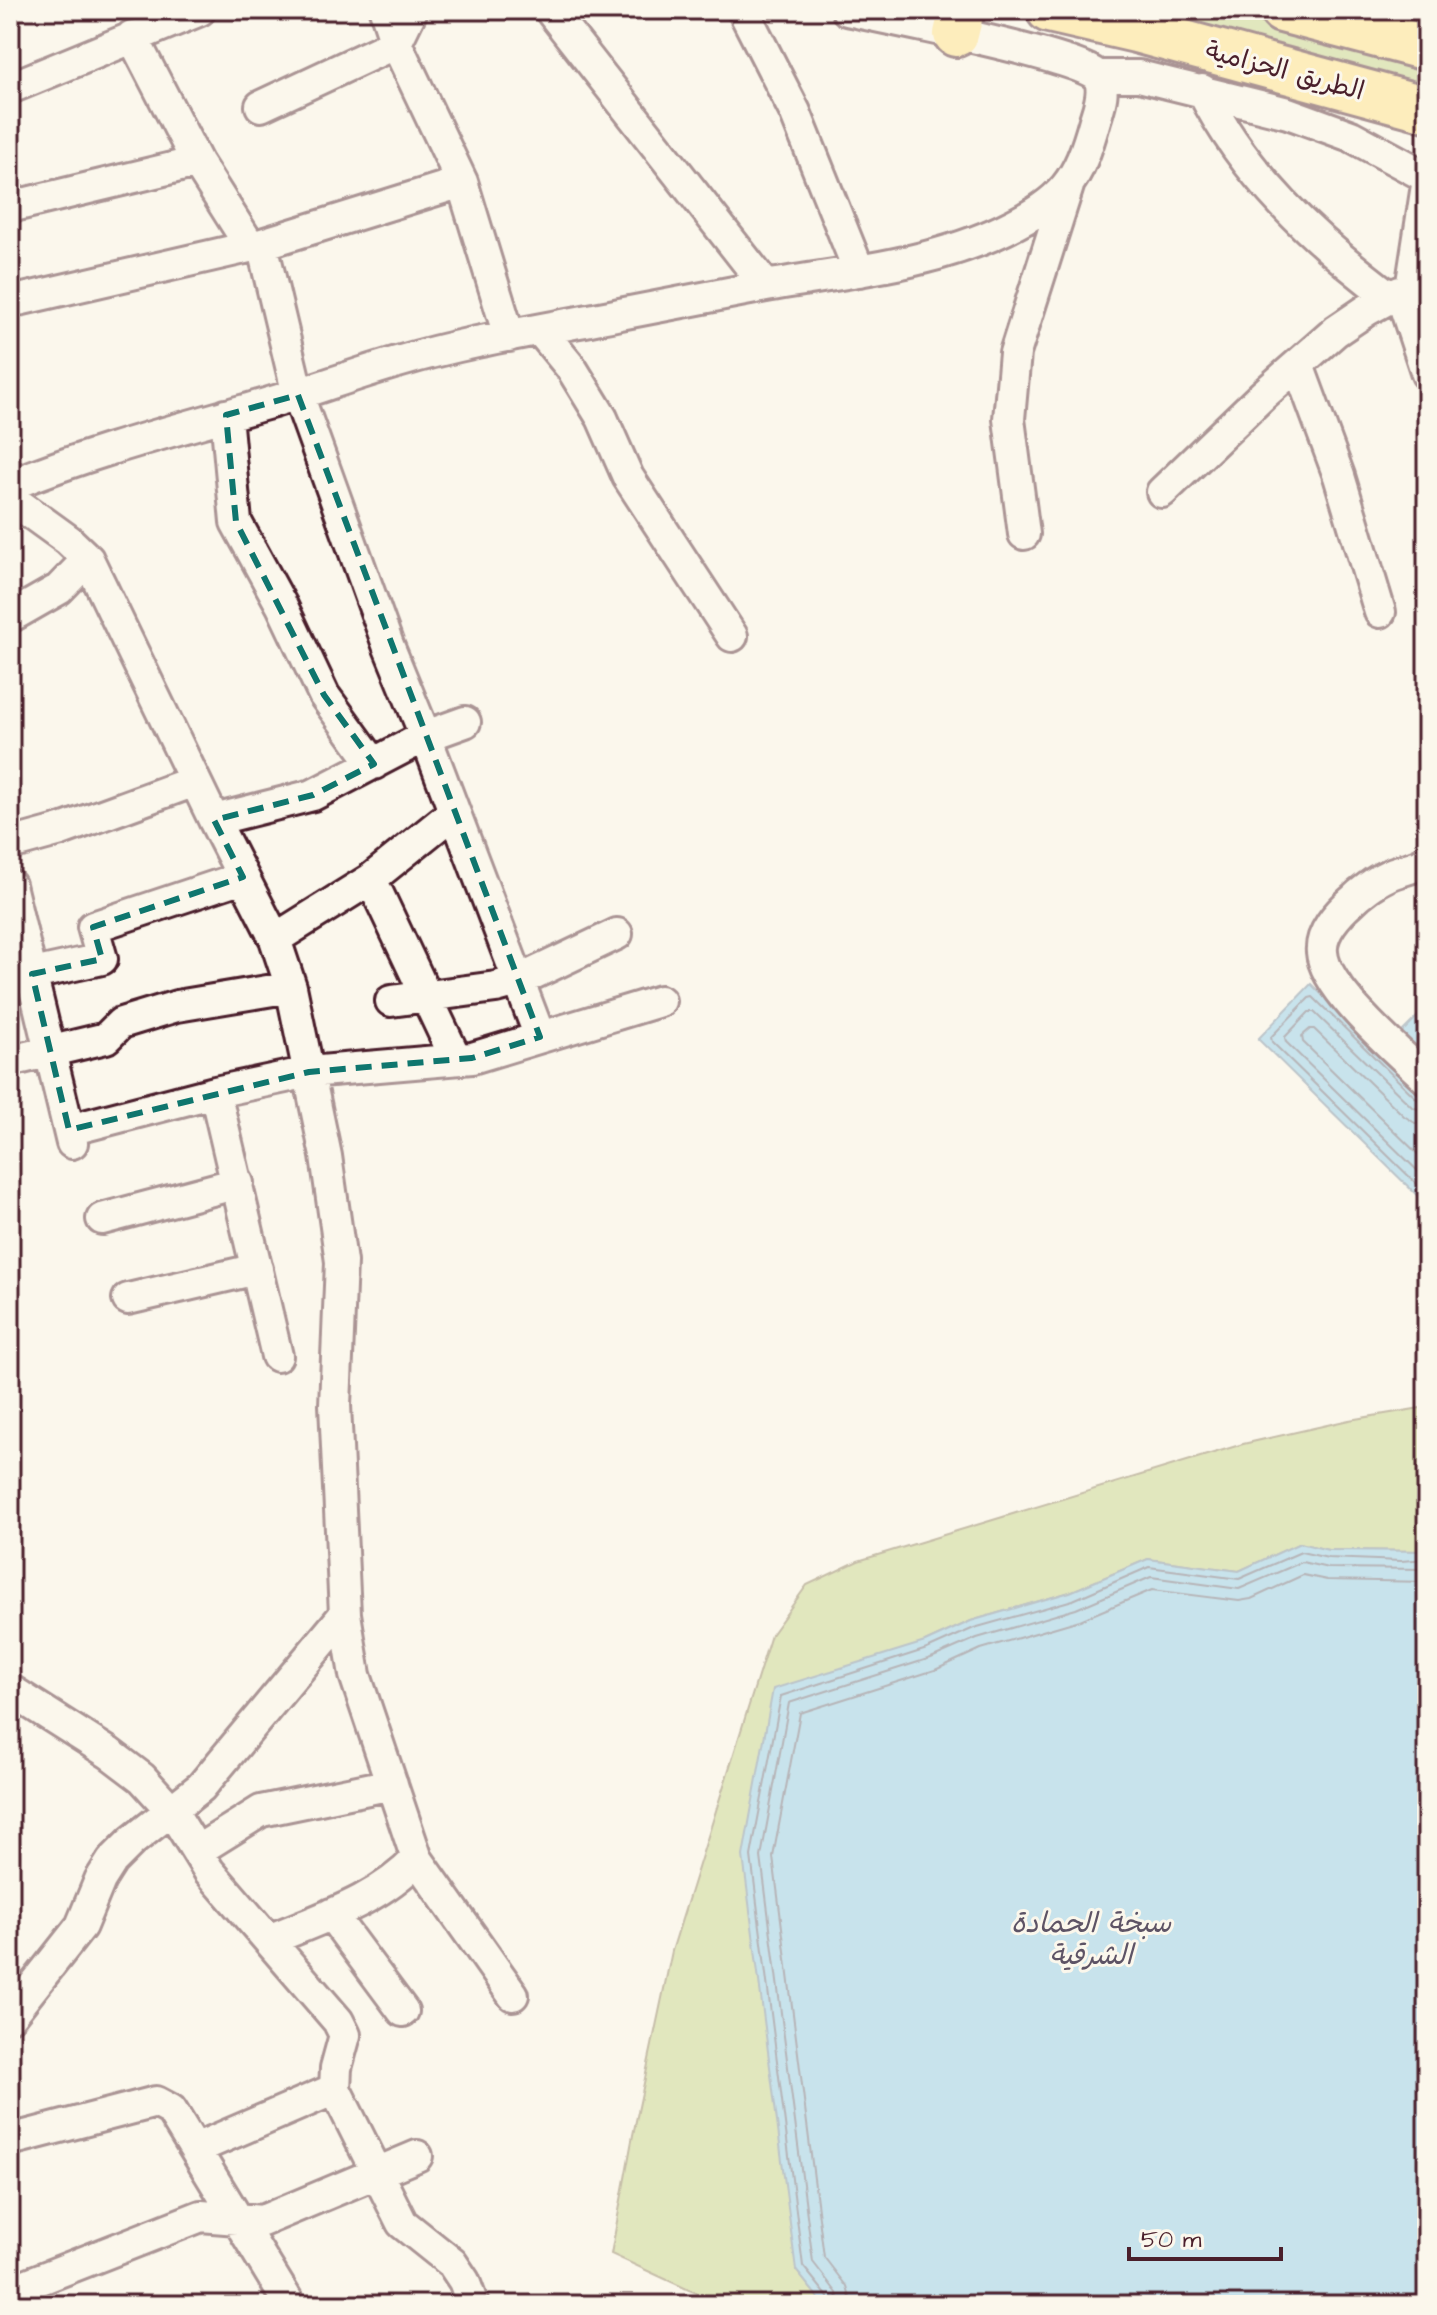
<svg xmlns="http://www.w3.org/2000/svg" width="1437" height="2315" font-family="'Architects Daughter','Playpen Sans Arabic',sans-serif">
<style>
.green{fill:#c2d286;stroke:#867858;stroke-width:2}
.water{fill:#8acbeb;stroke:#70869e;stroke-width:2}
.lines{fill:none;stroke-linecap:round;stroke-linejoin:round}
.shore{stroke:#646478;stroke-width:2}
.minor-casing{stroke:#4a1f2b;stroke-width:36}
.highway-casing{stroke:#4a1f2b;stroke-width:50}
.minor{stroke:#fbf7ec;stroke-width:30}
.highway{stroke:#fedf80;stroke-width:44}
.marked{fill:none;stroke:#0f766e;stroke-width:6;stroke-dasharray:16 10;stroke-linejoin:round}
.labels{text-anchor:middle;stroke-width:6;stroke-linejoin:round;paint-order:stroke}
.street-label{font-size:26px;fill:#4a1f2b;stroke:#fbf7ec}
.water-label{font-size:28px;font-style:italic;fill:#5d5365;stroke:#fbf7ec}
</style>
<rect width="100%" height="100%" fill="#fbf7ec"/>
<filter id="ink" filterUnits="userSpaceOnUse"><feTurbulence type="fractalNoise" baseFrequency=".0125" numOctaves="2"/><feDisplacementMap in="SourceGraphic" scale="16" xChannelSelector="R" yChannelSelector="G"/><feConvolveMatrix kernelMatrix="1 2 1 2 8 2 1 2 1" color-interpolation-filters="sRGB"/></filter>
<g filter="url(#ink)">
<path class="green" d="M1098,10h150l179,49v37z
M1427,1407v144l-99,-1 -28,-7 -61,28 -91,-12 -78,33 -99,29 -46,21 -129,628 28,35h-93l-42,-15 -78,-36 22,-119 39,-184 99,-316 36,-50 51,-24 385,-117 106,-24z"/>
<path class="water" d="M1311,984l116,113v108l-169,-166z
M1427,1007v57l-29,-28z
M1300,1543l28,7 99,1v754h-603l-28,-35 -53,-414 30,-167 152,-47 46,-21 99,-29 78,-33 91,12z"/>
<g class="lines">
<path class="shore" d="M1427,1102l-9,-2 -105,-103 -4,1 -38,39 1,5 155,152
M1427,1112l-15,-5 -98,-95h-5l-24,25 1,5 141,138
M1427,1124l-12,-1 -11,-7 -90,-87h-4l-8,7 1,6 124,121
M829,2305l-1,-8 -25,-31 -52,-410 30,-160 146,-47 47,-21 99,-28 76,-33 90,12 62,-27 27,6 73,3 26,-2
M839,2305l-2,-12 -24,-31 -52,-405 28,-154 142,-45 46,-20 99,-29 75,-32 88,12 63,-27 26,6 99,1
M852,2305l-5,-18 -23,-30 -51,-400 27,-144 135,-43 46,-21 99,-29 72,-30 87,11 12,-2 52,-24 24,5 100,2"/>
<defs>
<path id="minor" d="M385,10l11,33 66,139 47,154
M550,10l216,276
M743,10l52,102 64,159
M132,36l65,126 53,84
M1098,76h41l149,37 63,23 76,41
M10,88l190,-78
M1202,90c43,86 112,150 188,207
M261,106l135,-63 16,-33
M10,207l187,-45
M262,244l36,151 90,250 39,95 113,297
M1411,289l16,-104
M1400,292l27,82
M10,302l252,-58 200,-62
M540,330l32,39 30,49 26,59 104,159
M1298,365l41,111 41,136
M226,415l10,107 46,84 42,89 50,69
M10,485c83,-34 170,-56 256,-81 45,-13 89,-30 135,-43 71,-21 146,-32 219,-47 48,-9 97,-19 146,-28 79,-14 165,-21 239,-57 59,-29 73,-47 90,-109 4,-13 11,-31 3,-43 -12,-20 -216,-59 -251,-67
M1162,492l101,-97 73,-64 31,-21 33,-18 27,-4
M10,498l58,42 20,19 126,261 61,119 16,48 35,169 15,106 -6,143 10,209 10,61 62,184 96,136
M1024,534l-15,-115 6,-66 53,-167
M10,617l49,-28 29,-30
M214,820l99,-25 113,-59 39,-14
M10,844l51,-14 134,-49
M1427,860c-12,9 -27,9 -40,16 -11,5 -26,16 -35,25 -14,12 -32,32 -30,51 2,37 78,101 105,127
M371,879l85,180
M10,885l62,258
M275,939l96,-60 83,-67
M10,979l92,-20 -9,-32 150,-50
M391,1001l105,-14 22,-6 99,-47
M10,1061l96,-23 15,-15 56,-17 114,-19
M215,1092l62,264
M69,1130l146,-38 94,-20 163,-14 188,-57
M102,1219l136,-36
M128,1299l129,-30
M10,1690l99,63 33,25 30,33 37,60 129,150 7,14 -9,33 -1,21 67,134 50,40 12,18 9,24
M197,1851l64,-40 131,-27
M331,1914l72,97
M269,1940c52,-22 109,-39 148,-81
M10,2016l71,-90 19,-46 12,-19 20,-20 69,-54 144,-173
M10,2140l146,-38 15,8 119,195
M195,2149l140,-60
M10,2291l191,-75 61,5 155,-65"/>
<path id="highway" d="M1049,10l87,20 291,79
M1282,10l145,38
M956,34l6,-24"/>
</defs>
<use href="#minor" class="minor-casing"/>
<use href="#highway" class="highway-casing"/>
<use href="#minor" class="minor"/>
<use href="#highway" class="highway"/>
</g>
</g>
<path d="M0 0H1437V2315H0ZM298,395l242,642 -68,21 -163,14 -240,58 -37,-156 70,-15 -9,-32 150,-50 -29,-57 99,-25 61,-31 -50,-69 -88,-173 -10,-107z" fill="#fbf7ec" fill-opacity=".55" fill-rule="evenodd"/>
<path class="marked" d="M298,395l242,642 -68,21 -163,14 -240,58 -37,-156 70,-15 -9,-32 150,-50 -29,-57 99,-25 61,-31 -50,-69 -88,-173 -10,-107z"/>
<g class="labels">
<g class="street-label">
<text transform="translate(1285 70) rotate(15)" y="9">الطريق الحزامية</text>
</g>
<g class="water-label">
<text x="1091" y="1932">سبخة الحمادة<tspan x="1091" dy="32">الشرقية</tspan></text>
</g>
</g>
<rect width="1437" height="2315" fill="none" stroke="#fbf7ec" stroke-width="40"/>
<rect x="20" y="20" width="1397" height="2275" fill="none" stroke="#4a1f2b" stroke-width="3" filter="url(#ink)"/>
<path d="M1129 2247v12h152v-12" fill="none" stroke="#4a1f2b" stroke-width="4"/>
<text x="1141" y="2247" font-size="24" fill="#4a1f2b" stroke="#fbf7ec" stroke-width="6" paint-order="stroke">50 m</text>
</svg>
